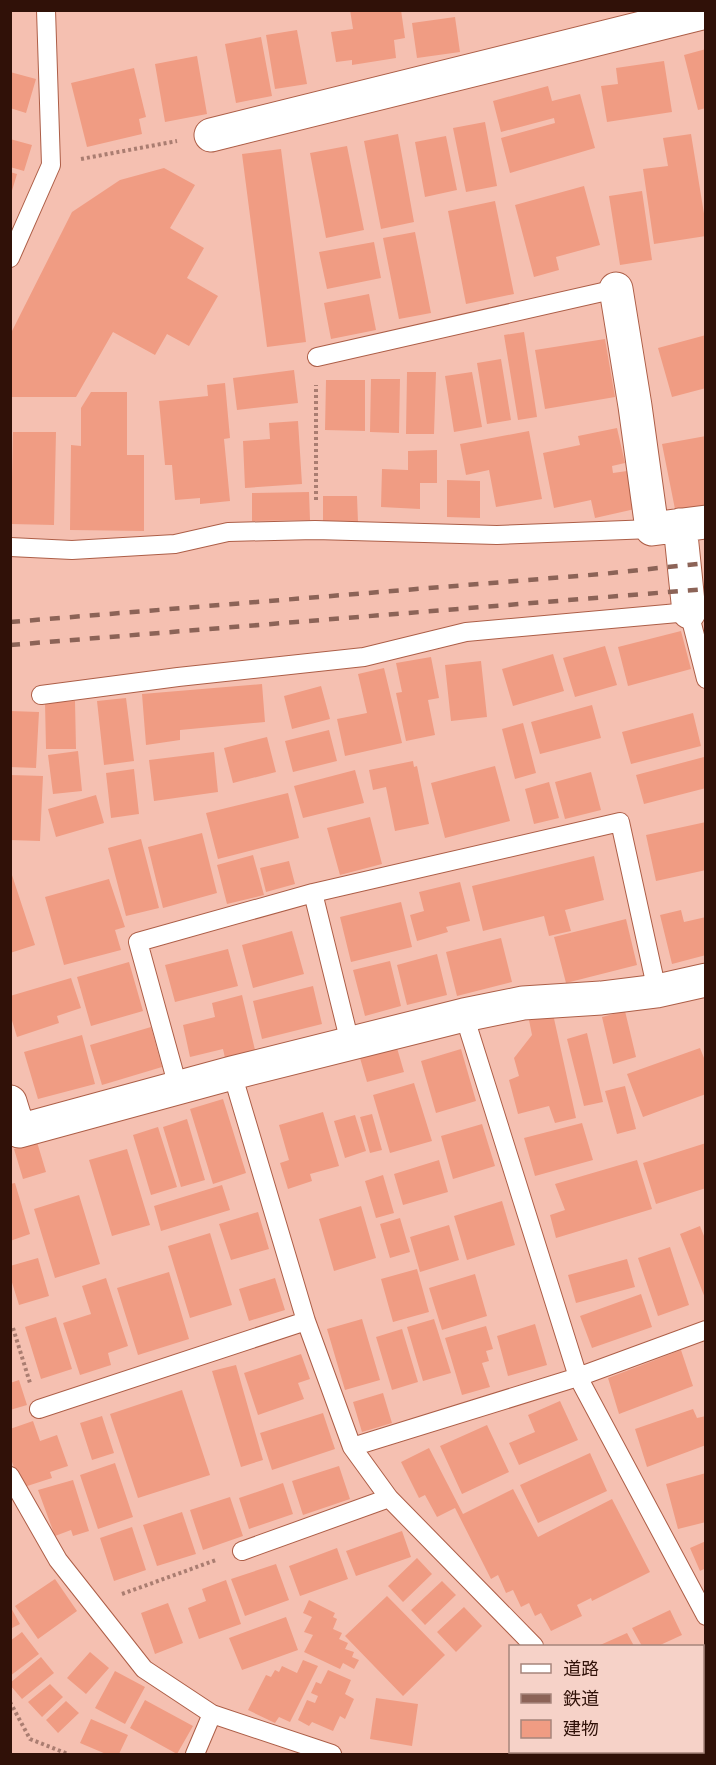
<svg xmlns="http://www.w3.org/2000/svg" width="716" height="1765" font-family="'Sofia Sans Condensed','Noto Sans JP',sans-serif">
<style>
.building{fill:#f09c83}
.lines{fill:none;stroke-linecap:round;stroke-linejoin:round}
.service-casing{stroke:#ad5e47;stroke-width:20}
.minor-casing{stroke:#ad5e47;stroke-width:35}
.path{stroke:#aa7d71;stroke-width:4;stroke-dasharray:3 3;stroke-linecap:butt}
.service{stroke:#fff;stroke-width:18}
.minor{stroke:#fff;stroke-width:33}
.rail{stroke:#8c6357;stroke-width:4.5;stroke-dasharray:10 10;stroke-linecap:butt}
</style>
<rect width="100%" height="100%" fill="#f5c0b1"/>
<path class="building" d="M350,10h51l4,28 -11,2 2,18 -44,7v-5l-16,2 -5,-30 22,-3z
M455,17l5,35 -43,6 -5,-35z
M297,30l10,54 -32,5 -9,-54z
M261,37l11,59 -36,7 -11,-59z
M706,49v59l-8,2 -14,-55z
M197,56l10,58 -42,8 -10,-58z
M664,61l8,51 -65,10 -6,-36 17,-2 -2,-16z
M134,68l12,49 -7,2 3,15 -55,13 -16,-64z
M10,72l26,7 -10,34 -16,-5z
M548,86l4,15 28,-7 15,54 -85,25 -9,-35 54,-15 -1,-5 -53,14 -8,-31z
M485,122l12,64 -31,6 -13,-64z
M398,134l16,88 -33,7 -17,-88z
M691,134l15,92v10l-52,8 -11,-75 25,-3 -5,-28z
M446,136l11,54 -32,7 -10,-55z
M10,139l22,6 -8,26 -14,-4z
M347,146l17,84 -38,8 -16,-85z
M281,149l25,193 -39,5 -25,-193z
M164,168l31,17 -25,43 34,20 -17,30 31,18 -29,50 -22,-12 -12,21 -42,-23 -37,65h-66v-62l62,-123 48,-32z
M10,172l7,2 -6,20h-1z
M584,186l16,59 -44,12 3,13 -25,7 -19,-72z
M642,191l10,69 -32,5 -11,-69z
M495,201l19,93 -48,10 -18,-93z
M415,232l16,81 -32,6 -16,-81z
M374,242l7,36 -54,11 -8,-37z
M369,294l7,36 -45,9 -7,-36z
M524,332l13,85 -19,3 -14,-85z
M706,335v53l-34,9 -14,-49z
M605,339l10,58 -70,12 -10,-59z
M501,359l10,61 -24,4 -10,-61z
M294,370l4,33 -61,7 -4,-32z
M407,372h29l-2,62h-28z
M472,372l10,55 -28,5 -9,-56z
M371,379h29l-1,54 -29,-1z
M326,380h39v51l-40,-1z
M225,383l5,55 -6,1 6,62 -30,3v-6l-25,2 -3,-35h-7l-6,-64 49,-5 -1,-11z
M91,392h36v63h17v76l-74,-1 1,-85 10,1v-38z
M298,421l4,63 -57,4 -2,-47 27,-2 -1,-16z
M617,428l8,35 -13,3 1,7 14,-2 8,38 -40,9 -4,-18 -37,8 -11,-55 37,-8 -2,-9z
M529,431l13,68 -46,8 -7,-37 -23,5 -6,-31z
M13,432h43l-2,93 -43,-1z
M706,436v72l-30,6 -14,-70z
M437,450v33h-17v26l-39,-2 1,-38 26,1v-19z
M447,480l33,1v37l-33,-1z
M309,492l1,28 -58,1v-28z
M323,496h34l1,26h-35z
M681,631l10,38 -63,17 -10,-39z
M605,646l12,39 -42,12 -12,-39z
M553,654l11,37 -51,15 -11,-37z
M431,657l8,41 -11,2 7,35 -29,6 -10,-48 6,-1 -6,-29z
M481,661l6,56 -36,4 -6,-56z
M384,668l18,75 -57,13 -8,-37 30,-6 -9,-39z
M262,684l3,38 -85,8v10l-34,5 -4,-51z
M321,686l9,33 -38,10 -8,-33z
M126,698l8,63 -30,4 -7,-64z
M75,701l1,48h-30l-1,-47z
M592,705l9,33 -61,16 -9,-32z
M10,711l29,1 -3,56 -26,-1z
M693,713l8,33 -70,18 -9,-32z
M523,723l13,50 -21,6 -13,-50z
M329,730l8,31 -44,11 -8,-31z
M267,737l9,35 -43,11 -9,-35z
M78,751l4,40 -29,3 -5,-39z
M214,752l4,40 -64,9 -5,-41z
M704,757l2,6v25l-62,16 -8,-29z
M413,761l1,6 3,-1 12,58 -34,7 -9,-44 -13,3 -4,-20z
M495,766l15,55 -65,17 -14,-55z
M134,769l5,45 -28,4 -5,-45z
M355,770l9,33 -61,15 -9,-32z
M591,772l10,38 -36,9 -10,-37z
M10,775l33,1 -3,65 -30,-1z
M549,782l10,36 -25,6 -9,-35z
M288,793l11,45 -81,21 -12,-46z
M96,795l8,28 -48,14 -8,-28z
M370,817l12,47 -42,11 -13,-47z
M706,822v48l-50,11 -10,-46z
M202,833l15,60 -54,15 -15,-61z
M141,839l18,69 -33,8 -18,-68z
M253,855l11,40 -37,9 -10,-39z
M594,856l10,44 -39,10 6,21 -22,5 -5,-20 -61,15 -11,-45z
M289,861l6,23 -29,8 -6,-24z
M10,869l25,76 -25,8z
M109,879l16,48 -10,3 6,20 -57,15 -19,-68z
M460,882l10,39 -24,6 2,5 -31,9 -7,-26 14,-4 -5,-19z
M401,902l11,45 -61,15 -11,-45z
M681,910l3,12 22,-5v38l-34,9 -12,-49z
M626,919l11,46 -71,18 -12,-46z
M292,931l12,43 -51,14 -11,-43z
M501,938l11,44 -55,14 -11,-44z
M228,949l10,37 -63,16 -10,-37z
M437,954l10,41 -40,10 -10,-40z
M390,961l11,45 -36,10 -12,-46z
M129,962l14,49 -52,15 -14,-49z
M71,978l10,30 -24,8 2,7 -42,14 -7,-23v-18z
M313,986l9,38 -60,15 -9,-38z
M242,995l13,55 -30,8 -2,-9 -33,8 -7,-32 32,-8 -3,-14z
M625,1011l11,46 -23,7 -11,-47z
M553,1014l23,104 -21,5 -6,-17 -31,8 -9,-34 10,-4 -5,-18 18,-23 -3,-15z
M151,1027l11,40 -60,18 -12,-40z
M587,1033l16,69 -19,4 -17,-67z
M82,1035l13,49 -57,15 -14,-47z
M397,1048l7,24 -37,10 -7,-24z
M700,1048l6,15v31l-63,23 -16,-43z
M461,1049l15,52 -40,12 -15,-52z
M414,1083l18,58 -42,12 -17,-58z
M625,1086l11,43 -19,5 -12,-43z
M223,1099l23,74 -33,11 -23,-75z
M323,1112l16,54 -29,8 2,7 -24,8 -8,-26 9,-3 -10,-35z
M372,1114l10,36 -12,3 -10,-36z
M355,1115l11,36 -21,7 -11,-37z
M187,1119l18,61 -24,7 -18,-60z
M582,1123l11,37 -58,16 -11,-38z
M482,1124l13,42 -42,13 -12,-43z
M158,1127l19,60 -26,8 -18,-60z
M37,1142l9,30 -23,7 -9,-30z
M706,1143v45l-50,16 -13,-41z
M127,1149l23,76 -38,11 -23,-76z
M439,1160l9,32 -45,13 -9,-31z
M637,1160l15,49 -96,29 -6,-23 15,-5 -10,-26z
M383,1175l11,38 -18,5 -11,-37z
M15,1183l15,51 -20,7v-57z
M222,1185l8,25 -69,21 -7,-25z
M79,1195l21,69 -45,14 -21,-69z
M502,1201l13,44 -48,15 -13,-44z
M361,1206l15,52 -42,13 -15,-52z
M258,1212l11,37 -38,11 -12,-36z
M400,1218l10,34 -20,6 -10,-34z
M449,1225l10,35 -39,12 -10,-35z
M700,1226l6,15 -1,57 -25,-64z
M210,1233l22,72 -42,13 -22,-72z
M670,1247l19,58 -31,11 -20,-58z
M38,1258l11,38 -30,9 -9,-29v-10z
M627,1259l8,28 -59,16 -8,-28z
M417,1269l12,43 -36,10 -12,-43z
M169,1272l20,67 -51,16 -21,-67z
M475,1274l12,42 -45,14 -13,-42z
M106,1278l22,68 -20,7 3,12 -31,10 -17,-52 28,-9 -9,-28z
M275,1278l10,32 -36,11 -10,-32z
M641,1294l11,33 -60,21 -12,-32z
M56,1317l16,52 -31,10 -16,-52z
M362,1319l18,61 -35,10 -18,-61z
M434,1319l17,54 -28,8 -16,-54z
M535,1324l12,41 -39,11 -11,-40z
M486,1326l7,23 -7,2 3,10 -7,2 8,24 -28,8 -17,-57z
M402,1329l16,53 -26,8 -16,-53z
M681,1350l12,36 -74,28 -11,-36z
M301,1354l9,25 -12,4 6,16 -46,16 -14,-42z
M236,1365l27,95 -22,7 -29,-96z
M19,1380l8,25 -17,5v-27z
M182,1390l28,85 -72,23 -28,-84z
M383,1393l9,30 -30,9 -9,-30z
M560,1401l18,39 -59,25 -10,-22 26,-11 -7,-17z
M693,1409l4,9 9,-2v29l-59,22 -12,-38z
M323,1413l12,36 -63,21 -12,-37z
M102,1416l12,37 -22,7 -12,-37z
M33,1421l7,20 17,-6 11,31 -18,6 2,6 -31,10 -11,-32v-27z
M487,1425l22,47 -47,22 -22,-48z
M429,1448l34,66 50,-25 25,48 74,-38 38,73 -58,29 -1,-3 -14,7 5,11 -31,15 -10,-18 -6,3 -6,-13 -8,4 -8,-17 -7,3 -8,-18 -7,4 -36,-71 -18,9 -12,-22 -6,3 -18,-36z
M590,1453l17,38 -69,32 -18,-38z
M115,1463l18,54 -35,12 -18,-54z
M339,1466l11,33 -47,16 -11,-34z
M706,1473v49l-28,7 -12,-45z
M73,1480l16,51 -16,5 -2,-6 -16,6 -17,-46z
M283,1483l10,31 -44,15 -10,-31z
M230,1497l13,39 -40,14 -13,-40z
M182,1512l14,42 -39,12 -14,-41z
M132,1527l14,43 -32,11 -14,-43z
M402,1531l9,26 -55,19 -10,-25z
M706,1541v27l-6,3 -10,-23z
M337,1548l11,31 -48,17 -11,-30z
M417,1558l15,16 -29,28 -15,-16z
M276,1564l13,36 -44,16 -14,-37z
M55,1579l22,32 -39,28 -23,-33z
M226,1580l15,44 -42,15 -11,-31 18,-7 -4,-12z
M442,1581l14,14 -31,30 -14,-15z
M387,1596l58,59 -42,41 -58,-60z
M309,1600l26,13 -2,4 4,2 -4,10 9,4 -3,6 9,4 -3,6 9,3 -2,5 7,3 -5,9 -11,-6 -3,6 -36,-17 9,-17 -9,-3 8,-15 -9,-4z
M168,1603l15,40 -28,11 -14,-41z
M10,1606l10,18 -10,5z
M464,1607l18,19 -26,26 -19,-20z
M670,1610l12,25 -24,11h-16l-10,-18z
M286,1617l12,33 -56,20 -13,-32z
M22,1632l17,22 -29,22v-35z
M627,1633l7,13h-36z
M90,1652l19,16 -23,26 -19,-16z
M41,1657l13,16 -32,26 -12,-14v-2z
M303,1660l15,6 -28,56 -11,-5 -4,6 -27,-13 18,-35 5,2 4,-7 4,2 3,-6 15,7z
M328,1670l23,10 -6,14 9,5 -9,20 -5,-3 -7,15 -21,-9 -3,4 -11,-6 9,-20 8,3 3,-7 -7,-3 5,-11 5,2z
M115,1671l30,16 -20,37 -30,-16z
M702,1675l4,6v18l-4,2z
M50,1684l13,13 -21,20 -14,-15z
M376,1698l42,6 -6,42 -42,-7z
M145,1700l48,26 -16,28 -47,-26z
M66,1701l13,12 -21,20 -12,-13z
M706,1711v34l-4,3v-36z
M91,1719l37,16 -9,19h-13l-26,-11z
M525,1752h49l-3,2h-43z
M579,1752h25l3,2h-30z
M671,1752h29l-3,2h-22z"/>
<g class="lines">
<defs>
<path id="service" d="M10,258l41,-93 -5,-155
M317,357l299,-68
M10,547l62,3 103,-6 53,-12 87,-2 182,5 155,-6
M41,695l137,-18 186,-20 102,-25 223,-20 17,67
M464,1015l114,362 -226,70 37,51 145,148
M350,1043l-37,-150 307,-71 37,169
M232,1073l74,248 46,126
M178,1087l-40,-145 175,-49
M706,1330l-128,47 128,239
M39,1409l267,-88
M10,1476l48,84 86,109 68,45 120,40
M242,1551l147,-53
M649,1752l3,2
M195,1754l17,-40"/>
<path id="minor" d="M211,135l495,-123
M616,289l19,117 17,123 54,-7
M680,525l9,87
M10,1102l9,29 213,-58 232,-58 59,-12 78,-5 56,-7 49,-11"/>
</defs>
<use href="#service" class="service-casing"/>
<use href="#minor" class="minor-casing"/>
<path class="path" d="M81,159l96,-18
M316,500v-115
M13,1328l17,55
M122,1594l94,-34
M10,1702l20,37 38,15"/>
<use href="#service" class="service"/>
<use href="#minor" class="minor"/>
<path class="rail" d="M10,622l592,-48 104,-11
M10,645l696,-56"/>
</g>
<rect width="716" height="1765" fill="none" stroke="#301108" stroke-width="24"/>
<rect x="509" y="1645" width="195" height="108" fill="#f6d2c8" stroke="#a7857b" stroke-width="1.5"/>
<rect x="521" y="1664" width="30" height="9" fill="#ffffff" stroke="#a7857b" stroke-width="1.5"/>
<text x="563" y="1675" font-size="18" fill="#301108">道路</text>
<rect x="521" y="1694" width="30" height="9" fill="#8c6357" stroke="#a7857b" stroke-width="1.5"/>
<text x="563" y="1705" font-size="18" fill="#301108">鉄道</text>
<rect x="521" y="1720" width="30" height="18" fill="#f09c83" stroke="#a7857b" stroke-width="1.5"/>
<text x="563" y="1735" font-size="18" fill="#301108">建物</text>
</svg>
